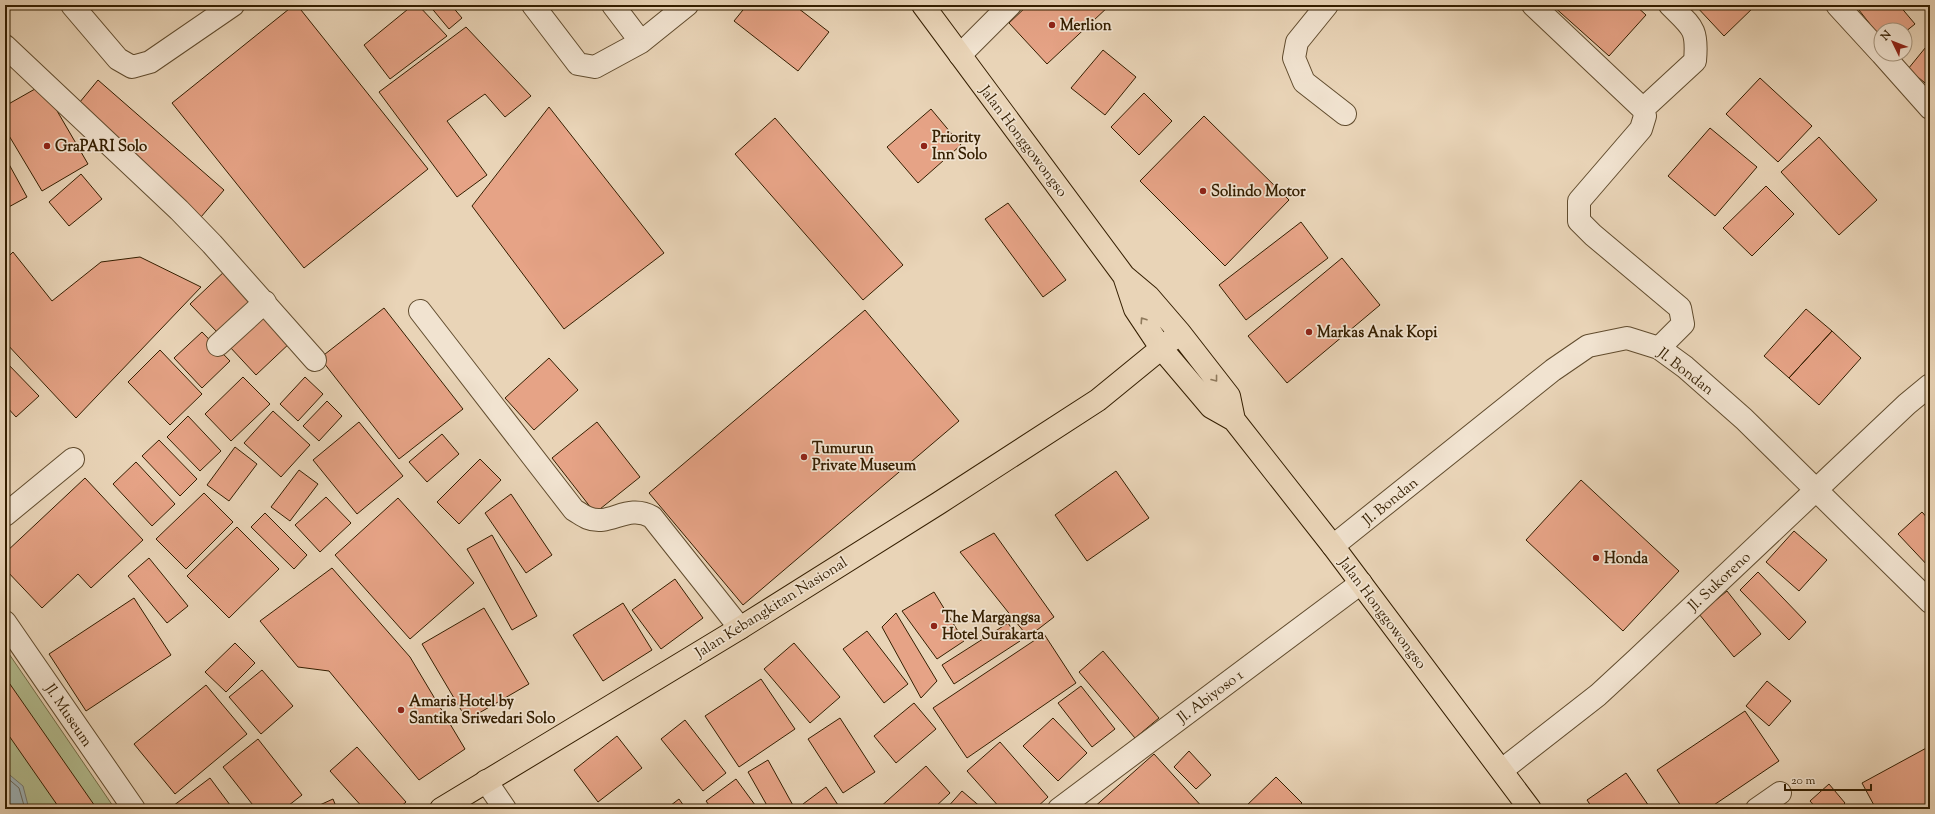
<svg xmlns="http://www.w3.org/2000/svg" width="1935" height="814" font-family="'Sorts Mill Goudy',serif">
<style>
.green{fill:#b3bd90;stroke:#746e48}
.water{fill:#9eb5bb;stroke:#747970}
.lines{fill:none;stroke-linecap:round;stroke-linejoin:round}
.shore{stroke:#696a5e;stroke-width:1}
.building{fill:#e6a386;stroke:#341e00}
.minor-casing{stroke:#614c2e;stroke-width:24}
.major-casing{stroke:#341e00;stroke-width:24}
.minor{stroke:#f1e3d0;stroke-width:22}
.major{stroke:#e9d4b7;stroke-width:22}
.oneway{stroke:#8e795c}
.poi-dot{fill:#8f2418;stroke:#f1e3d0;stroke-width:1.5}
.labels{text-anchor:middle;stroke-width:3.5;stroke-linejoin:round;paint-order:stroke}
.poi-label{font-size:15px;font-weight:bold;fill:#341e00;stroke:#f1e3d0;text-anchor:start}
.street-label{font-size:15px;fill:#341e00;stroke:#f1e3d0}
</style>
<rect width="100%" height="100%" fill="#e9d4b7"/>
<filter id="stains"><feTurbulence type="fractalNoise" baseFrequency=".005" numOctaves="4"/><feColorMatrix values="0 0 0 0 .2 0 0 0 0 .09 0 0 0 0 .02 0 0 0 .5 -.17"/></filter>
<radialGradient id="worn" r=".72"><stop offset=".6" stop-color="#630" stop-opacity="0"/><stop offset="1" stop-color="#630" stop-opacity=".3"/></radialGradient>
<path class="green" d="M5,648l110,161h-110z"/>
<path class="water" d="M5,771l18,15 6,23h-24z"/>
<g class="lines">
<path class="shore" d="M5,776l14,12 6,21"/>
</g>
<path class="building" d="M294,5h3l131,164 -124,99 -132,-165z
M413,5h5l29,31 -57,43 -26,-34z
M429,5h22l11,13 -13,11z
M747,5h47l35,27 -31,39 -64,-50z
M1028,5h80l1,1 -62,58 -38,-41z
M1552,5h83l11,10 -37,41z
M1695,5h61l-32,31z
M1855,5h44l16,19 -10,8v-2h-24v8z
M466,27l65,69 -26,21 -20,-23 -38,27 40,54 -30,22 -78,-105z
M1930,42v45l-22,-18z
M1103,50l33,27 -31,38 -34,-27z
M1760,78l52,48 -34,36 -52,-48z
M98,80l126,110 -23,27 -126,-109z
M42,85l46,79 -46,27 -37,-62v-23z
M1144,93l28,28 -33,34 -28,-28z
M549,107l115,146 -100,76 -92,-123z
M931,109l30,36 -43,38 -31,-36z
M1204,116l85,84 -64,66 -85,-85z
M775,118l128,147 -40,35 -128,-146z
M1710,128l47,39 -42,49 -47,-40z
M1819,137l58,63 -38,35 -58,-63z
M5,157l22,40 -22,12z
M81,174l21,25 -33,27 -20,-24z
M1766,186l28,28 -42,42 -29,-28z
M1008,203l58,77 -23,17 -58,-78z
M1301,222l27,36 -82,62 -27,-35z
M13,252l39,49 49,-39 39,-5 61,30 -125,131 -71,-76v-82z
M1342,258l38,47 -93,78 -39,-47z
M227,269l29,30 -37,35 -29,-30z
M384,308l79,101 -64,50 -79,-101z
M1806,309l26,22 -43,47 -25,-22z
M865,310l94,111 -216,184 -94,-112z
M264,312l28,29 -36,34 -27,-29z
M1832,331l29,27 -42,47 -30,-27z
M202,332l28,29 -28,27 -28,-30z
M160,350l42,44 -32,31 -42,-43z
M549,358l29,32 -44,40 -29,-32z
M5,361l34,35 -23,21 -11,-12z
M243,377l27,27 -39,37 -26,-27z
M305,377l18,17 -25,27 -18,-17z
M327,401l15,15 -23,25 -16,-15z
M273,411l37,34 -29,32 -37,-34z
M188,416l33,35 -21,20 -33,-34z
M359,422l44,54 -46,38 -44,-54z
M597,422l43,55 -45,36 -43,-55z
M442,434l17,20 -32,28 -18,-20z
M159,440l38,39 -17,17 -38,-40z
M235,447l22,17 -28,37 -22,-16z
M480,459l21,21 -42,44 -22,-22z
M136,462l39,42 -23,22 -39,-42z
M299,470l19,14 -28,37 -19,-14z
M1116,471l33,47 -62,43 -32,-46z
M85,478l58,62 -52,48 -13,-14 -36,34 -37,-39v-16z
M1581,480l98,91 -56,60 -97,-91z
M204,493l29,29 -47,47 -30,-30z
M511,494l41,61 -26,18 -41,-60z
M326,497l25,26 -31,29 -25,-27z
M398,498l76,85 -64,56 -75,-84z
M1922,512l8,9v47l-32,-34z
M265,513l42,42 -13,14 -43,-42z
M237,527l42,42 -50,49 -42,-42z
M1794,531l33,29 -28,31 -33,-29z
M994,533l60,84 -26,20 -68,-85z
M492,535l45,81 -25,14 -45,-81z
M149,558l39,48 -21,17 -39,-47z
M332,568l78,89 55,92 -46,31 -90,-109 -31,-4 -38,-46z
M1758,572l48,50 -17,18 -49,-50z
M675,579l28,39 -42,31 -29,-39z
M1727,591l34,43 -27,23 -35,-43z
M934,592l30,49 -27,18 -35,-48z
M134,598l37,57 -85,56 -37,-57z
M623,603l29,47 -49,31 -30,-46z
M484,608l45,76 -62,36 -45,-76z
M896,613l41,68 -16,17 -39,-71z
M1008,623l12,18 -66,43 -12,-19z
M867,631l41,53 -24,19 -41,-54z
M1044,634l32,49 -109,75 -34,-50z
M235,643l20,20 -29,29 -21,-20z
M794,643l46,54 -30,26 -46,-54z
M1103,651l56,67 -24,20 -56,-66z
M262,670l31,36 -32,28 -32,-37z
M5,677l92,132h-37l-55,-79z
M761,679l34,50 -56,38 -34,-51z
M1767,681l24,20 -22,25 -23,-20z
M206,685l41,49 -72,60 -41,-50z
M1081,686l34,43 -23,18 -34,-44z
M914,703l22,26 -40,34 -22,-27z
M1745,711l34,50 -71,48h-25l-26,-39z
M840,718l35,54 -32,21 -35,-54z
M1053,718l34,35 -29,28 -35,-35z
M685,720l41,53 -23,18 -42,-52z
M617,736l25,32 -44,34 -24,-32z
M258,739l44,56 -18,14h-28l-33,-42z
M1000,742l48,55 -13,12h-34l-34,-38z
M1930,746v63h-54l-14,-26z
M357,747l49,55 -8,7h-34l-34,-38z
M1189,751l22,24 -15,14 -22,-22z
M1154,754l50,55h-112z
M768,760l27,49h-26l-21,-37z
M926,766l24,27 -17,16h-55z
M1626,773l25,36h-58l-6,-9z
M1276,777l26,26 -6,6h-53z
M210,778l23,31h-57l-3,-3z
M736,779l22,30h-46l-6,-8z
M1829,784l16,19 -6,6h-22l-7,-8z
M826,787l14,21 -33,1 -4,-5z
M962,791l21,18h-37z
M333,799l4,10h-26z
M679,799l7,10h-20z"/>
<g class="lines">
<defs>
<path id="minor" d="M72,5l46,54 14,8 18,-5 83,-57
M533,5l45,59 17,3 46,-25 46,-37
M613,5l28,37
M1327,5l-30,37 -3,16 10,24 41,32
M1533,5l110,104 2,7 -4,13 -62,72v20l14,14 87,73 3,16 -24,24
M1837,5l44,48
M5,46l174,164 33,34 103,116
M1882,54l48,54
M960,55l50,-50
M1643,109l52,-48c3,-33 -3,-34 -25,-56
M420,311l154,199c4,2 9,6 14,8 22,9 39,-15 64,-1l88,111
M218,345l47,-43
M5,515l68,-56
M1333,546l220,-176 35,-24 39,-8 32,10 26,19 59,52 186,183
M5,622l129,187
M1502,770l96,-75 39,-36 270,-255 23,-19
M486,781l19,28
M1059,809l302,-226
M1757,809l23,-16"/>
<path id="major" d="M923,5l201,271 25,21 31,36 49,63 5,24
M1124,276l11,33 26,39 50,59 23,13 99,126 197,263
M441,809l299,-181 199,-125 159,-103 82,-67"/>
</defs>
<use href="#minor" class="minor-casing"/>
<use href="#major" class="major-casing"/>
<use href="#minor" class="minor"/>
<use href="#major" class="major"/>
</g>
<defs><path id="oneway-chevron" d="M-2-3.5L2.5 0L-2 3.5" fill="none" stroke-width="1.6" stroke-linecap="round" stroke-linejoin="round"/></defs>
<g class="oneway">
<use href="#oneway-chevron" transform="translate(1143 320) rotate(-124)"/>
<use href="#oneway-chevron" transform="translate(1215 379) rotate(52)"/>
</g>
<g class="poi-dot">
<circle cx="1052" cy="25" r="4"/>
<circle cx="47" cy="146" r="4"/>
<circle cx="924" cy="146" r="4"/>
<circle cx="1203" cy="191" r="4"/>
<circle cx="1309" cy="332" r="4"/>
<circle cx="804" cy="457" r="4"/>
<circle cx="1596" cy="558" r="4"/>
<circle cx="934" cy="626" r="4"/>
<circle cx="401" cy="710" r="4"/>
</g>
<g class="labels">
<g class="poi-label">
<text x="1060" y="30">Merlion</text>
<text x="932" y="142">Priority<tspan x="932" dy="17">Inn Solo</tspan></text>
<text x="55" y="151">GraPARI Solo</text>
<text x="1211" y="196">Solindo Motor</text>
<text x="1317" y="337">Markas Anak Kopi</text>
<text x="812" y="453">Tumurun<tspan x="812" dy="17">Private Museum</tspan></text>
<text x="1604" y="563">Honda</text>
<text x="942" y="622">The Margangsa<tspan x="942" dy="17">Hotel Surakarta</tspan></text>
<text x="409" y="706">Amaris Hotel by<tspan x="409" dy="17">Santika Sriwedari Solo</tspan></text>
</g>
<g class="street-label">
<text transform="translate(1024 141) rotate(53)" y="5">Jalan Honggowongso</text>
<text transform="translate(1686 371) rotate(38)" y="5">Jl. Bondan</text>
<text transform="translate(1390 501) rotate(-39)" y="5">Jl. Bondan</text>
<text transform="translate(1719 581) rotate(-43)" y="5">Jl. Sukoreno</text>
<text transform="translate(771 607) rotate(-32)" y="5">Jalan Kebangkitan Nasional</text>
<text transform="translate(1383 613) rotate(53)" y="5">Jalan Honggowongso</text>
<text transform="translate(1210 696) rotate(-37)" y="5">Jl. Abiyoso 1</text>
<text transform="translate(69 715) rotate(56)" y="5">Jl. Museum</text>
</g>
</g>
<rect width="1935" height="814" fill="none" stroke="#e9d4b7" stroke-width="20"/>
<rect x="6" y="6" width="1923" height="802" fill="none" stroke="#341e00" stroke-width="2"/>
<rect x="10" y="10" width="1915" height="794" fill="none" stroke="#341e00"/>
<g transform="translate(1893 42) rotate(313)"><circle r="19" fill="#f1e3d0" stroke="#a5947d"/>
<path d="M0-3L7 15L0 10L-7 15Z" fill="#8f2418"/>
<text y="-6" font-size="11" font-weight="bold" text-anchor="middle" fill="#341e00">N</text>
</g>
<path d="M1785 784v6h86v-6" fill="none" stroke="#341e00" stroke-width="2"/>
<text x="1791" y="784" font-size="12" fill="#341e00" stroke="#f1e3d0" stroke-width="3" paint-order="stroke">20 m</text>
<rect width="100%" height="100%" filter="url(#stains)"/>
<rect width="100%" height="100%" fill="url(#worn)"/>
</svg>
